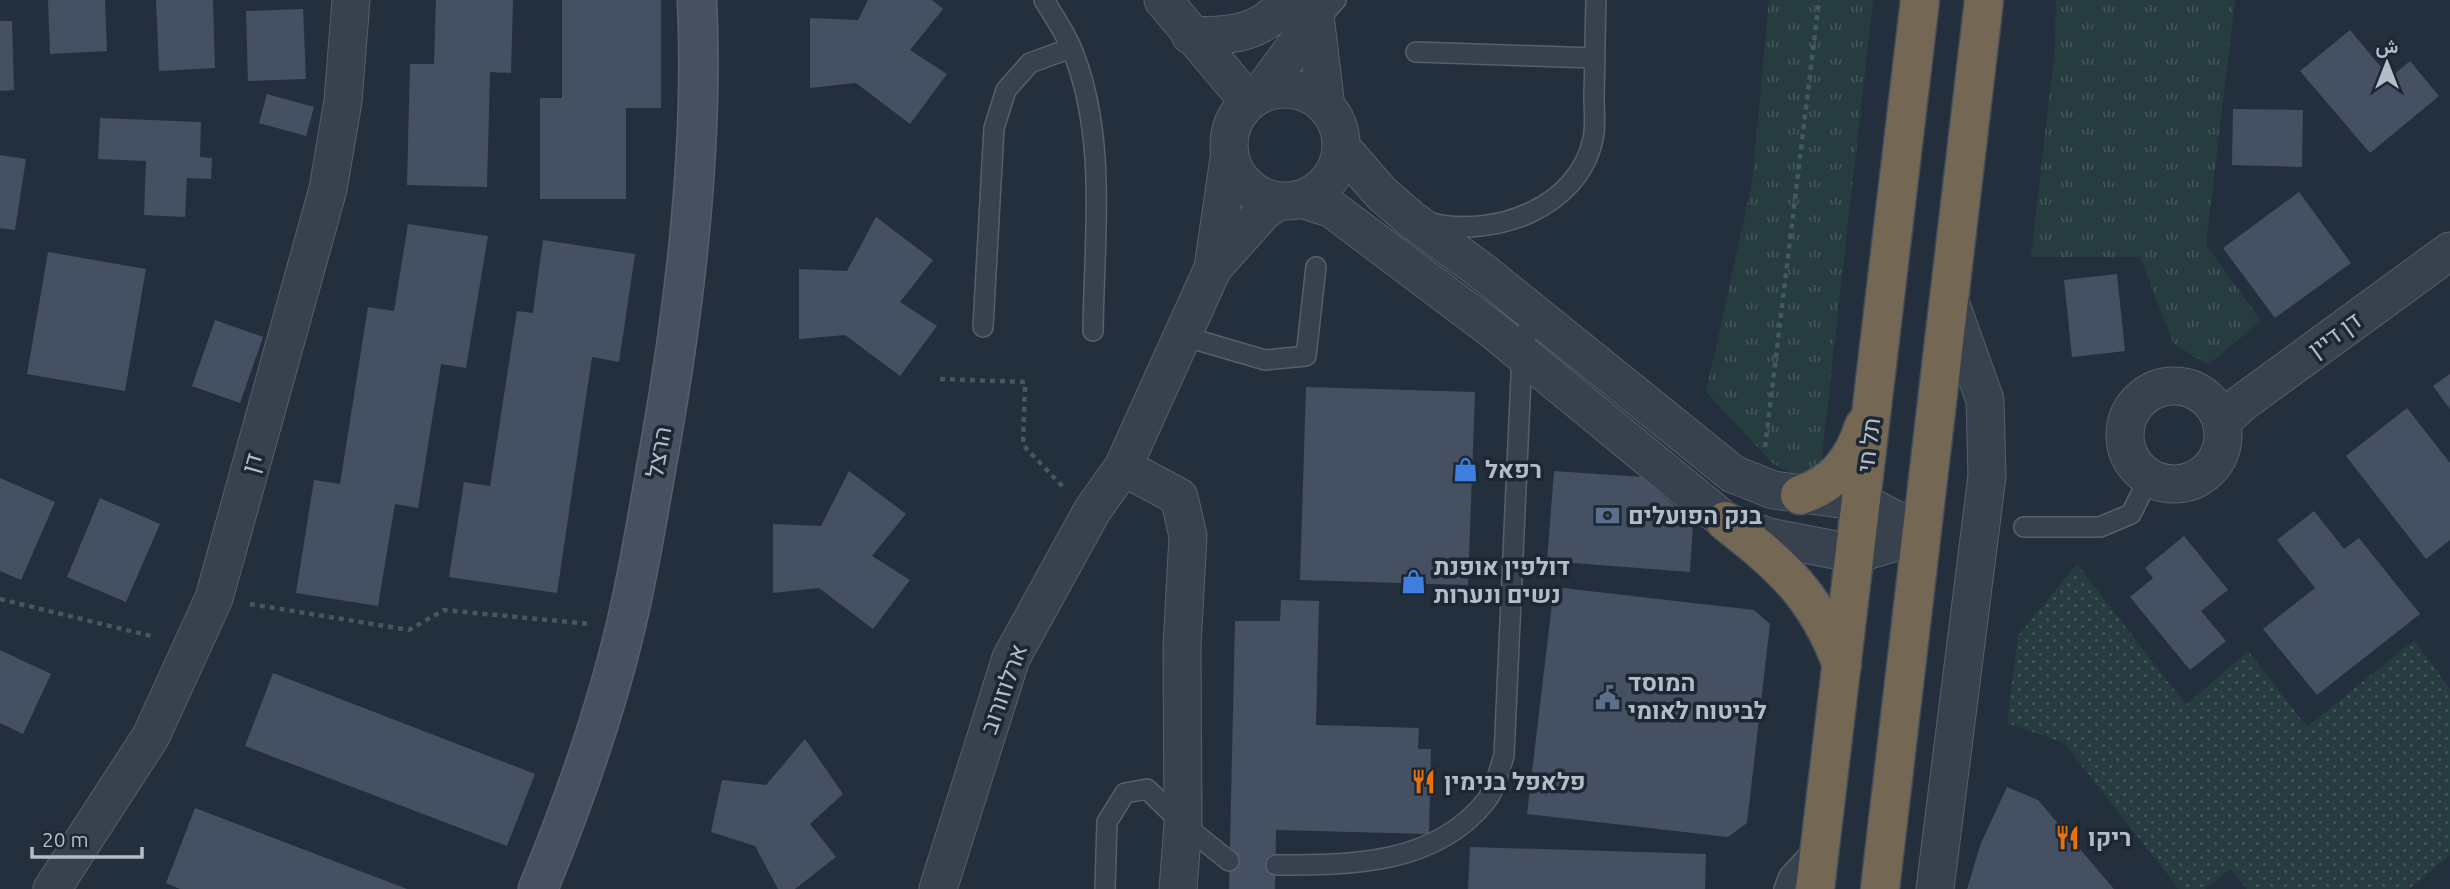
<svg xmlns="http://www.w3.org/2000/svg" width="2450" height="889" font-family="Ubuntu,Vazirmatn,Heebo,sans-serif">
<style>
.grass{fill:url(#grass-dots)}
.park{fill:url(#park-tufts)}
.building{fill:#455162}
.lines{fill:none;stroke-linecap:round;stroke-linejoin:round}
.lane-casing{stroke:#565f6c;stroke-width:22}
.street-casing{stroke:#565f6c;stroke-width:39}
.secondary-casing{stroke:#565f6c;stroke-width:41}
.highway-casing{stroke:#434c59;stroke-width:41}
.path{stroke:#44595c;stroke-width:4.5;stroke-dasharray:5 5;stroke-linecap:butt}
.lane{stroke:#38414e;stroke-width:19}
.street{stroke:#38414e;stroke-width:37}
.secondary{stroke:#465061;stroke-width:38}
.highway{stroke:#746855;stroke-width:38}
.labels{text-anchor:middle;stroke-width:7;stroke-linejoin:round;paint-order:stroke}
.street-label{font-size:24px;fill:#b4bcc9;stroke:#1d2633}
.poi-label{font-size:24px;font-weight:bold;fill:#b4bcc9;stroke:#1d2633;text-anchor:start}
</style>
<defs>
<pattern id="grass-dots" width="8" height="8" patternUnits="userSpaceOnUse" patternTransform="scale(1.75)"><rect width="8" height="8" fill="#263c3f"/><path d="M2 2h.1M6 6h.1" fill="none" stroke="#435659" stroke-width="1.8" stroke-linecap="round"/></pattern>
<pattern id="park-tufts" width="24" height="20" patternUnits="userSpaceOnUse" patternTransform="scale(1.75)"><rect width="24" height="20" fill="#263c3f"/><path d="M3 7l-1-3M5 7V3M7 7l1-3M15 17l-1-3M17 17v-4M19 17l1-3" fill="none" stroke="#435659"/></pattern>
</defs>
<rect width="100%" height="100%" fill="#242f3e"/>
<path class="grass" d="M2077,564l109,141 62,-54 59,76 107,-87 36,49v166l-41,34h-162l-17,-20 -25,20h-26l-115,-146 -57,-20 11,-87z"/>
<path class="park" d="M1769,0h104l-53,474 -22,3 -26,-14 -66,-71 46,-209z
M2056,0h179l-29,245 55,76 -53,44 -35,-22 -33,-86h-109l24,-210z"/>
<path class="building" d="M48,0h57l2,51 -57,3z
M156,0h57l2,68 -56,3z
M436,0h77l-2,73 -21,-1 -3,115 -80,-2 3,-121h24z
M562,0h99v108h-35v91h-86v-101h22z
M868,0h64l11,9 -33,41 37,24 -37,50 -54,-41 -46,5v-70l48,2z
M303,9l3,70 -58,2 -2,-70z
M0,21h12l2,69 -14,1z
M2350,30l40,48 20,-17 29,35 -69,57 -70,-82z
M267,94l47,13 -8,29 -47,-13z
M2233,109l70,1 -1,57 -70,-2z
M100,118l101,4 -1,35 12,1 -1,21 -24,-1 -2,39 -41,-2 2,-54 -48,-2z
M0,155l26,4 -11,71 -15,-2z
M2299,192l52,71 -76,55 -52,-70z
M876,217l57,43 -33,42 37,24 -37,50 -55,-41 -46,4v-70l48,2z
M408,224l80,12 -22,132 -25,-4 -23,144 -23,-4 -17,102 -82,-13 18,-113 26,4 28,-177 26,4z
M543,240l92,14 -16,108 -27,-5 -35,236 -108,-16 15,-95 26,4 27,-175 16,2z
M48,252l98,17 -21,122 -98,-17z
M2117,274l8,77 -53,6 -8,-77z
M215,320l48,17 -23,66 -48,-17z
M2450,374v35l-17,-23z
M1306,387l169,5 -7,193 -168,-5z
M2407,408l43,55v77l-24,19 -80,-103z
M849,471l57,43 -34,42 38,24 -37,49 -54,-41 -46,5v-69l48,2z
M1554,471l88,6 51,45 -3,50 -143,-11z
M0,478l55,24 -34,78 -21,-9z
M100,498l60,26 -34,78 -59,-25z
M2314,511l30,38 15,-11 61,76 -103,81 -54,-66 52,-41 -38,-48z
M2184,536l44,54 -27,21 25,30 -36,29 -60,-73 23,-19 -8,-10z
M1554,587l200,23 16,14 -23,199 -19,14 -201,-23z
M1281,600l38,1 -3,124 103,3 -1,21h13l-2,85 -153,-4 -1,59h-46l6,-268h45z
M0,650l51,24 -28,60 -23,-11z
M273,673l262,101 -28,72 -262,-100z
M805,739l38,55 -33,30 26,33 -41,32h-17l-23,-43 -44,-14 11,-52 44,5z
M2007,787l31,13 76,89h-147l14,-46z
M195,808l212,81h-227l-14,-6z
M1470,847l236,7 -1,35h-237z"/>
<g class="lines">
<defs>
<path id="lane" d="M1044,0c9,15 20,31 27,47 37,88 23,191 22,284
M1316,22l20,-22
M1416,52l179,6
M1431,223c62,15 147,-14 162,-84 3,-13 1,-29 1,-43 1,-32 1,-64 2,-96
M983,327l11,-199 12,-38 24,-27 41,-15
M1183,336l82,24 41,-4 10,-89
M2024,527h76l31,-13 18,-36
M1276,865c75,0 159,0 210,-64 9,-11 13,-31 18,-45l18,-402 10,-42
M1105,889l2,-67 18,-29 22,-4 36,35 46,37
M1784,889l5,-13 26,-28"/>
<path id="street" d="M1163,0l86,102
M1314,7l12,100
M1190,35c40,2 72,-1 98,-35
M1229 145a56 56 0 1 1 112 0a56 56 0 1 1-112 0Z
M1260,94l42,-57 10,-37
M1342,148l39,45 30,26 72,53 250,202 40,16 89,12 60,32
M1301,199l31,10 161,121 232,191 44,16 87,17 66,-20
M1213,268l50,-56 15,-11
M2125 435a49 49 0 1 1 98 0a49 49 0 1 1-98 0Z
M2221,422l21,-19 208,-152
M1123,467l56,30 9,39 -6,110 1,178 -5,65
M52,889l99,-153 63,-138 114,-409 15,-88 8,-101
M938,889l73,-231 81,-147 31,-44 90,-199 16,-110
M1935,889l52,-413 -2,-76 -35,-98"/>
<path id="secondary" d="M538,889c38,-92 72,-189 93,-286 11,-50 19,-101 28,-151 26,-145 45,-304 38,-452"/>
<path id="highway" d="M1800,495c35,-11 53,-35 64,-69
M1725,521c57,45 91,74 117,144
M1815,889l105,-889
M1880,889l104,-889"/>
</defs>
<use href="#lane" class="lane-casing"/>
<use href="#street" class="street-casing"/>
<use href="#secondary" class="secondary-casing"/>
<use href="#highway" class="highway-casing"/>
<path class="path" d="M940,379l85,3 -2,63 42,44
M1765,447l54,-447
M0,599l155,38
M250,604l159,26 35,-20 146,14"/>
<use href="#lane" class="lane"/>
<use href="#street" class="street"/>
<use href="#secondary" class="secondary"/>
<use href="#highway" class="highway"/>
</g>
<defs>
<symbol id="shop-bare" viewBox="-9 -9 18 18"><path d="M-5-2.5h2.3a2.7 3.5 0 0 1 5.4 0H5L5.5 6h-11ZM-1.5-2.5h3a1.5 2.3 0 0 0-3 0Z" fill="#3f7fe0" stroke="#1d2633" stroke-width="2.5" paint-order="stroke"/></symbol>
<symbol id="bank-bare" viewBox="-9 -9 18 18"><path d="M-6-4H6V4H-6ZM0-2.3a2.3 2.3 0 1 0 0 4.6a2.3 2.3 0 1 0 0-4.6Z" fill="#5c6f8a" stroke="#1d2633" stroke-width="2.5" paint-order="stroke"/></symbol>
<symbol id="civic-bare" viewBox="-9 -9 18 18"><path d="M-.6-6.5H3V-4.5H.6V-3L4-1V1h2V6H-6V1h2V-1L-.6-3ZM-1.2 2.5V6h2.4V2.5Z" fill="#5c6f8a" stroke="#1d2633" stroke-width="2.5" paint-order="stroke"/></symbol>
<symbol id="restaurant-bare" viewBox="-9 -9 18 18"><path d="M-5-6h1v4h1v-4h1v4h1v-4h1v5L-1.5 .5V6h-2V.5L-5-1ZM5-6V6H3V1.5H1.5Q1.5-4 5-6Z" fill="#e8710a" stroke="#1d2633" stroke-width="2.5" paint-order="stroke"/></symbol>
</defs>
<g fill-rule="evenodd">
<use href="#shop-bare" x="1448" y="452" width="35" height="35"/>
<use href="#bank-bare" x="1590" y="498" width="35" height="35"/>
<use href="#shop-bare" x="1396" y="564" width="35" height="35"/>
<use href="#civic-bare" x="1590" y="680" width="35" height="35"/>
<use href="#restaurant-bare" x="1406" y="764" width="35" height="35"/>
<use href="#restaurant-bare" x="2050" y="820" width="35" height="35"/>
</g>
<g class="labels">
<g class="street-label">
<text transform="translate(2335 335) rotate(-36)" y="8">דן דיין</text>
<text transform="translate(1869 445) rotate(-83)" y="8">תל חי</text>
<text transform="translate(659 452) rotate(-80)" y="8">הרצל</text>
<text transform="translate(252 463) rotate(-74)" y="8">דן</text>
<text transform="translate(1004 689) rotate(-70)" y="8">ארלוזורוב</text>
</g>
<g class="poi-label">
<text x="1485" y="478">רפאל</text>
<text x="1628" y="524">בנק הפועלים</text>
<text x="1434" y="575">דולפין אופנת<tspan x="1434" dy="28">נשים ונערות</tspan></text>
<text x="1628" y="691">המוסד<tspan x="1628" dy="28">לביטוח לאומי</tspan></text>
<text x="1444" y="790">פלאפל בנימין</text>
<text x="2088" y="846">ריקו</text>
</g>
</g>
<g transform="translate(2387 63)" stroke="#1d2633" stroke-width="5" paint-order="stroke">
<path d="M0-5L12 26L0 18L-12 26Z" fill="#b4bcc9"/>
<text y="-10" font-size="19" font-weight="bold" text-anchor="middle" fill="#b4bcc9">ش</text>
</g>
<path d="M32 847v10h110v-10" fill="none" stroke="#b4bcc9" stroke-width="3.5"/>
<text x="42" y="847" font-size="21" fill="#b4bcc9" stroke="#1d2633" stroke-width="5" paint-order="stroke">20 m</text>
</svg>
